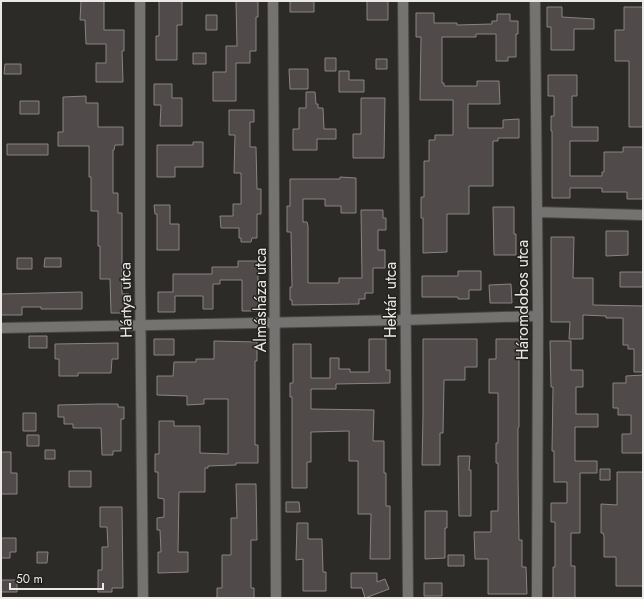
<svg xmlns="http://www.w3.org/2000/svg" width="644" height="599" font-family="Jost,sans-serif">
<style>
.building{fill:#504a4a;stroke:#898382}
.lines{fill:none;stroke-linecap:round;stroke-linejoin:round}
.minor-casing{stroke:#474642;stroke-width:12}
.minor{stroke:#757372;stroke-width:10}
.labels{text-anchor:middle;stroke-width:3;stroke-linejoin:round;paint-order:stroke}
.street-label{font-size:16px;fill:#eae9e7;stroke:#23211d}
</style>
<rect width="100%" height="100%" fill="#2d2b27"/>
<path class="building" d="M81,1h23v29h20v21h-2l1,31h-27v-19h10v-19h-20l-1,-24h-5z
M159,1h23v24h-5v35h-21v-24h3z
M236,1h22v16h-2v34h-6v12h-14v38h-23v-29h13v-26h11z
M290,1h24v11h-24z
M367,1h21v19h-21z
M547,7h15v10l32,2v10h-20v21h-23v-23h-4z
M624,7h19v120h-14v-66h-14v-31h9z
M416,13h18v10h23v2l35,-1v-3h5v-7h13v7h8v13h-2v23h-8v4h-12v-27h-20v3h-34v46h2v3h33v-5h22l1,23h-32v24h35v-8l16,-1v19h-21v3h-5v45h-24v28h-22v38l-24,1v-35h-2v-21h3v-36h5v-21h6v-5h18v-35h-33l1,-63h-5z
M206,15h11v15h-11z
M193,53h13v11h-13z
M325,58h11v13h-11z
M376,59h11v10h-11z
M5,64h16v10h-17z
M289,69h19v20h-18z
M339,71h10v9h15v12h-25z
M548,75h29v21h-5v31h26v14h-28v35h32v-4h2v-20h19v-5h20v52h-16v-7h-25v-4h-32v10h-18v-67h-1v-15h3v-20h-6z
M154,84h18v14h10v28h-22l1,-21h-7z
M306,92h9l1,12h2v4h5l1,21h12v10h-19v11h-24v-21h6v-21h7z
M86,96v7h12v24h25v18h-8l-1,5h-1v43h5v20h4v81h7v19h-18l-1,-34h-10v-33h-2v-35h-7v-34h-2v-31h-31v-14h5v-35z
M361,98h24l-1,60h-31v-24h8z
M20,101h19v13h-19z
M229,110h25v12h-4v25h6l1,42h4v25h-4v24h-5l-1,4h-10v-4h-2v-10h-18l-1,-12h13v-12h8v-31h-7l1,-38h-6z
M193,142h10v25h-28v10h-18v-32h36z
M7,144h41v11h-41z
M340,177l16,1v35h-15v-7h-16v-7h-22v23h4l1,4v57h31v-5h23l-1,-68h22v8h3v12h-8v20h7v18h-12v25h-8v6h-6v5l-67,1v-5h-2v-13h2l-1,-55h-4v-26h3v-27h50z
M154,205h16v19h9v26h-22v-36h-2z
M493,207h21v27h2v21h-22z
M606,231h22v24l-22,1z
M551,237h23l-1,41h20v27l50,1v66h-9v-23h-6v-4h-5v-27h-17v-2l-23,-1v24h-14l1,-17h-19z
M17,258h15v11h-15z
M45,258h16v9h-17z
M238,261h20v29h3v21h-19v-31h-22v4h-7v25h-10v-13h-28v16h-17v-20h15v-18h39v-7h26z
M458,271h23v19h-12v9h-11v-2h-36v-21h36z
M620,272h23v15h-23z
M511,284l1,19h-22l-1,-18z
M82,292v17h-41v-2h-19v8h-21v-21z
M29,336h18v12h-18z
M154,339h20v16h-20z
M369,339h17v31h4v13l-54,1v5h-25v20l63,1 -1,31h11v32h2v33h4v53h-20l1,-45h-13v-53h-9v-30l-38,1v30h-4v26h-15v-91h-2v-14h3v-39h18v34h19v-20h9v11h11v3h19z
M423,339h54v28h-12v13h-21l-1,53h-3v32h-18l1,-49z
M496,339h23v88l-1,1v47l1,65h3v27h4l1,27h-39v-35h-13l-1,-27h17v-21h7v-48h-2v-20h2v-50h-9v-34h7z
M214,341l43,1v19h-2v84h3v18h-22v2l-28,1v2h-3v24h-26l-1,60h10v20l-30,1v-21h3l-1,-22h-3v-12l7,-1v-18l-6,-1v-26h-3v-18h4v-33h15v5h26v27l28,1v-55h-24v5l-17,1v-9l-30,-1v-19h16l1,-14h22v-3h18z
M550,341h21v29h12v17h-7v27h22v13h-23v34h22v12h-17v60h-9v33h4v32h-22v-31h2v-45h-4v-19h16v-21h-13v-31h-2l1,-64h-2z
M118,343v16h-6l-1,14h-33v3h-19v-17h-4v-15z
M643,375v78h-21v-19h9v-19h-13v-7h-5v-25h13v-7z
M100,404h18v3h6v12h-3v32h-8v4h-11l-1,-27h-28v-4h-9v-7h-6v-12z
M23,413h13v18h-13z
M27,435h12v11h-12z
M45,450h10v9h-10z
M1,452h10v21h6v21h-16z
M458,456h12l-1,14h2v46h-12z
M600,469h10v11h-10z
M69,471h22v16h-22z
M617,472h25l1,3v111h-27v-29h-12v-21l-1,-3h-2v-29l16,1z
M236,484h20l1,56h-6v48h3v10h-37v-10h5v-33h9v-37h6z
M286,502h13l1,10h-14z
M100,507h22l1,81h-11v4h-14v-22h4v-23h6l-1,-20h-7z
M425,511h22v17h-2v30l-20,1z
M297,523h11v16h14l1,33h3v19h-23v-32l-7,1z
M1,538h15v14h-6v6h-9z
M37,552h11l-1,11h-10z
M448,555h16v11h-16z
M351,573h26v9l8,-3 4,10 -24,9 -3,-10h-11z
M1,580h16v12h-16z
M424,583h18v13h-18z"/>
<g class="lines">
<defs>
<path id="minor" d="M140,1v274l3,323
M273,1l3,597
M403,1l5,597
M535,1l3,315 -1,282
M537,212l106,3
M1,328l404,-8 133,-4"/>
</defs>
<use href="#minor" class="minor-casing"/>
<use href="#minor" class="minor"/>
</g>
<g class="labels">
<g class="street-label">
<text transform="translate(125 300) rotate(-91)" y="6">Hártya utca</text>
<text transform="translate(260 300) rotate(-90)" y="6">Almásháza utca</text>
<text transform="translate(390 300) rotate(-90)" y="6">Hektár utca</text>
<text transform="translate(522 300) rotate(-90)" y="6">Háromdobos utca</text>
</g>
</g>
<rect width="644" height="599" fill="none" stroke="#eae9e7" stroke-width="4"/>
<path d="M10 583v6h93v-6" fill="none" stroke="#eae9e7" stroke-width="2"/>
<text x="16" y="583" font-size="12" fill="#eae9e7" stroke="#23211d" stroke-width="3" paint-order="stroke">50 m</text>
</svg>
